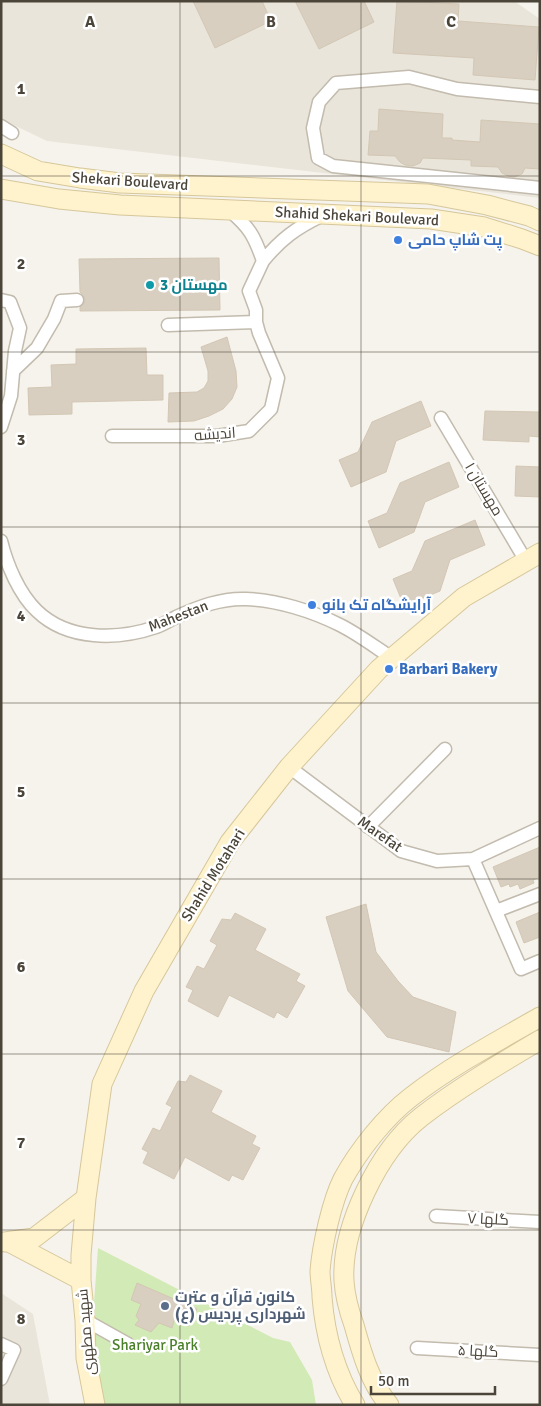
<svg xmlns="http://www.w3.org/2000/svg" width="541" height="1406" font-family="Signika,Cairo,sans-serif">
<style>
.residential{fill:#eae5da}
.green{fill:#d2eab5}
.building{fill:#d8cfc1;stroke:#d3c7b4}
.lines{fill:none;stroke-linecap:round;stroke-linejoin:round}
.street-casing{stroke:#c2bbae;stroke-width:15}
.secondary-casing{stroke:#d6c79b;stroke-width:21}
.street{stroke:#fff;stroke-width:12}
.secondary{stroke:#fff3cd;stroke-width:19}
.grid{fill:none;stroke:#4b4439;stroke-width:1;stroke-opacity:0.55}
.shop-dot{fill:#3f7fe0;stroke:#fff;stroke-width:2}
.culture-dot{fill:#0f9aa8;stroke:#fff;stroke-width:2}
.service-dot{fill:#5c6f8a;stroke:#fff;stroke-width:2}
.labels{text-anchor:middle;stroke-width:5;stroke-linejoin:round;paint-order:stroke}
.street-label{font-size:15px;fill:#4b4439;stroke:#fff}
.shop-label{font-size:15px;font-weight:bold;fill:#366cbe;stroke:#fff;text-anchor:start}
.culture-label{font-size:15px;font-weight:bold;fill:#0d838f;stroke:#fff;text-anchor:start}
.service-label{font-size:15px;font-weight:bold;fill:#4e5e75;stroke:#fff;text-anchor:start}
.park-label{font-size:15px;fill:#4a7f2a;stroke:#fff}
.grid-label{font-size:16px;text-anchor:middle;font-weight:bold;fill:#4b4439;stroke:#fff;stroke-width:5;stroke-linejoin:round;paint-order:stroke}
</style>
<rect width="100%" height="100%" fill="#f6f3ec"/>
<path class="residential" d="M1,1h513l26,18v179l-493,-57 -46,-22z
M1,1293l32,21 17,91h-49z"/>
<path class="green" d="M98,1248l175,90 17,4 22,38 4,25h-211l-9,-44 -2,-58z"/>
<path class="building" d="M193,1h69l9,20 -56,27z
M295,1h69l10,21 -55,27z
M397,1l62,3 -1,17 81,6 -4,53 -62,-5 1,-17 -81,-5z
M379,109l64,5 -1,24h10v2l28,2 1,-22 59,4v45l-15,-1 -3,6 -8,3 -6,-1 -6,-3 -4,-6 -27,-1v-6l-48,-2 -3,5 -7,3 -8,-1 -5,-3 -5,-6 -27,-1 2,-24h8z
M219,258l1,52 -140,1v-4l4,-3 1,-4 -2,-5 -3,-3 -1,-33z
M227,337l9,34 1,16 -5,12 -9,10 -14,7 -15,5 -26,1 1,-29 28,-1 7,-4 4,-7v-10l-7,-24z
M146,348l1,27h16v25l-91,2v12l-43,1 -1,-27 24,-1 -1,-22 25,-1v-15z
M421,401l10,25 -35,15 -10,31 -35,15 -12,-27 19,-8 14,-30z
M485,411l55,1v25l-11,-1v6l-46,-2z
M449,462l10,25 -34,15 -11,30 -35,16 -11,-27 19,-8 13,-30z
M516,466l24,1v30l-25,-1z
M475,520l10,25 -35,15 -10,31 -36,15 -11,-27 19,-8 13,-30z
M540,847v30l-7,3 1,3 -14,6 -2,-5 -8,3 -1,-3 -8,3 -8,-20z
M366,904l10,48 22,29 15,16 43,15 -7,40 -62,-15 -39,-46 -22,-74z
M540,912v25l-16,6 -8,-21z
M235,913l31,16 -11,21 45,24 -4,7 9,5 -18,32 -10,-6 -3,6 -45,-23 -11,22 -30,-16 5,-11 -7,-3 11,-21 7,3 13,-24 -7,-4 12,-22 9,1z
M190,1075l32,16 -11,21 45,24 -4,8 8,4 -17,32 -11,-5 -3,6 -44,-24 -11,22 -31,-16 5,-11 -6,-3 11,-21 7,3 12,-24 -6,-3 12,-23 8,1z
M137,1283l60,26 -8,17 -14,-8 -3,10 -13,-5 -8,9 -16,-7 4,-5 -3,-4 5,-12 -10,-4z"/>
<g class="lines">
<defs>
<path id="street" d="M540,97l-83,-8 -48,-12 -73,6 -17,19 -6,26 5,30 15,8 207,22
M1,126l11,7
M229,210c20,17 25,25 34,51 18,-22 33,-33 58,-45
M1,300l9,2 10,26 -5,23 -4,45 -10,31
M168,325l88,-3
M13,371l24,-23 17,-29 7,-18 16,-1
M441,418l85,143
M112,436h105l32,-5 22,-22 7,-31 -19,-45 -3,-11v-12l-7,-19 14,-30
M1,541c6,24 18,53 36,70 31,30 81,29 119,16 7,-2 14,-7 20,-10 22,-10 45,-19 70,-18 31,1 66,12 94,26 18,9 35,22 52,33
M289,767l112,84 36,10 36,-2 67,-31
M368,827l77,-78
M473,859l48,110 19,-8
M496,911l44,-17
M436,1216l104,6
M85,1320l43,24
M1,1344l13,6 -13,29
M417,1348l123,7"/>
<path id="secondary" d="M1,154l37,17 42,7 40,5 308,11 59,11 42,11 11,5
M1,189l58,10 61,6 311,14 53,8 38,12 18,7
M5,1242l29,-4 52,-40
M9,1242l72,38 4,40 1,38 9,47
M81,1280v-25l5,-57 16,-114 42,-93 86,-149 59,-75 90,-98 85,-72 76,-44
M355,1405c-20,-33 -30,-70 -33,-108 0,-9 -2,-18 -2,-26 2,-26 12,-70 23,-92 16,-29 42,-62 68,-82 40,-31 85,-55 129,-80
M389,1405c-19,-23 -27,-51 -35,-80 -5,-14 -9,-29 -10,-44 -3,-54 35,-131 77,-164 36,-28 80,-54 119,-77"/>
</defs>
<use href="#street" class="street-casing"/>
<use href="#secondary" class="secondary-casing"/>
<use href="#street" class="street"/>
<use href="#secondary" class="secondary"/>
</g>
<path class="grid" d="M180,1v1404M361,1v1404M1,176h539M1,352h539M1,527h539M1,703h539M1,879h539M1,1054h539M1,1230h539"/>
<g class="shop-dot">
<circle cx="398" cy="240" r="5"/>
<circle cx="312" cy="605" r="5"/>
<circle cx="389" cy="669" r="5"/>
</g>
<circle class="culture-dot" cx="150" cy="285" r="5"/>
<circle class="service-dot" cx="165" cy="1306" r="5"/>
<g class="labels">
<g class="street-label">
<text transform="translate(130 181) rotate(4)" y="5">Shekari Boulevard</text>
<text transform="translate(357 216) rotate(3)" y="5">Shahid Shekari Boulevard</text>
<text transform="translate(215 434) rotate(-4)" y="5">اندیشه</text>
<text transform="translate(484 489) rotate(59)" y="5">مهستان ۱</text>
<text transform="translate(178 616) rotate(-21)" y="5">Mahestan</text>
<text transform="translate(380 834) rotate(35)" y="5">Marefat</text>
<text transform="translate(213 875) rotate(-58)" y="5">Shahid Motahari</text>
<text transform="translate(488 1219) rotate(3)" y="5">گلها ۷</text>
<text transform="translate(86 1332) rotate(-95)" y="5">شهید مطهری</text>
<text transform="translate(478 1351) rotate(3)" y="5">گلها ۵</text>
</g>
<g class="shop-label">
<text x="408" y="245">پت شاپ حامی</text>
<text x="322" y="610">آرایشگاه تک بانو</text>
<text x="399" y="674">Barbari Bakery</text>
</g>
<g class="culture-label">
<text x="160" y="290">مهستان 3</text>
</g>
<g class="service-label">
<text x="175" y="1302">کانون قرآن و عترت<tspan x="175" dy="17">(ع) شهرداری پردیس</tspan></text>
</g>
<g class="park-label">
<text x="155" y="1350">Shariyar Park</text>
</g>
</g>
<g class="grid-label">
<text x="90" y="27">A</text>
<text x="271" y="27">B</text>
<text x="451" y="27">C</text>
<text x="21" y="94">1</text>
<text x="21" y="269">2</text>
<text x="21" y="445">3</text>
<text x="21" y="621">4</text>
<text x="21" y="797">5</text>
<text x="21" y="972">6</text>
<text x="21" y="1148">7</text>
<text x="21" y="1324">8</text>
</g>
<rect width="541" height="1406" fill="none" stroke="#4b4439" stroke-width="5"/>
<path d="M371 1386v8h124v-8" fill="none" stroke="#4b4439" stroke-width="2.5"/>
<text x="378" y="1386" font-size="15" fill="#4b4439" stroke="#ffffff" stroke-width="4" paint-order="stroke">50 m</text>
</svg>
